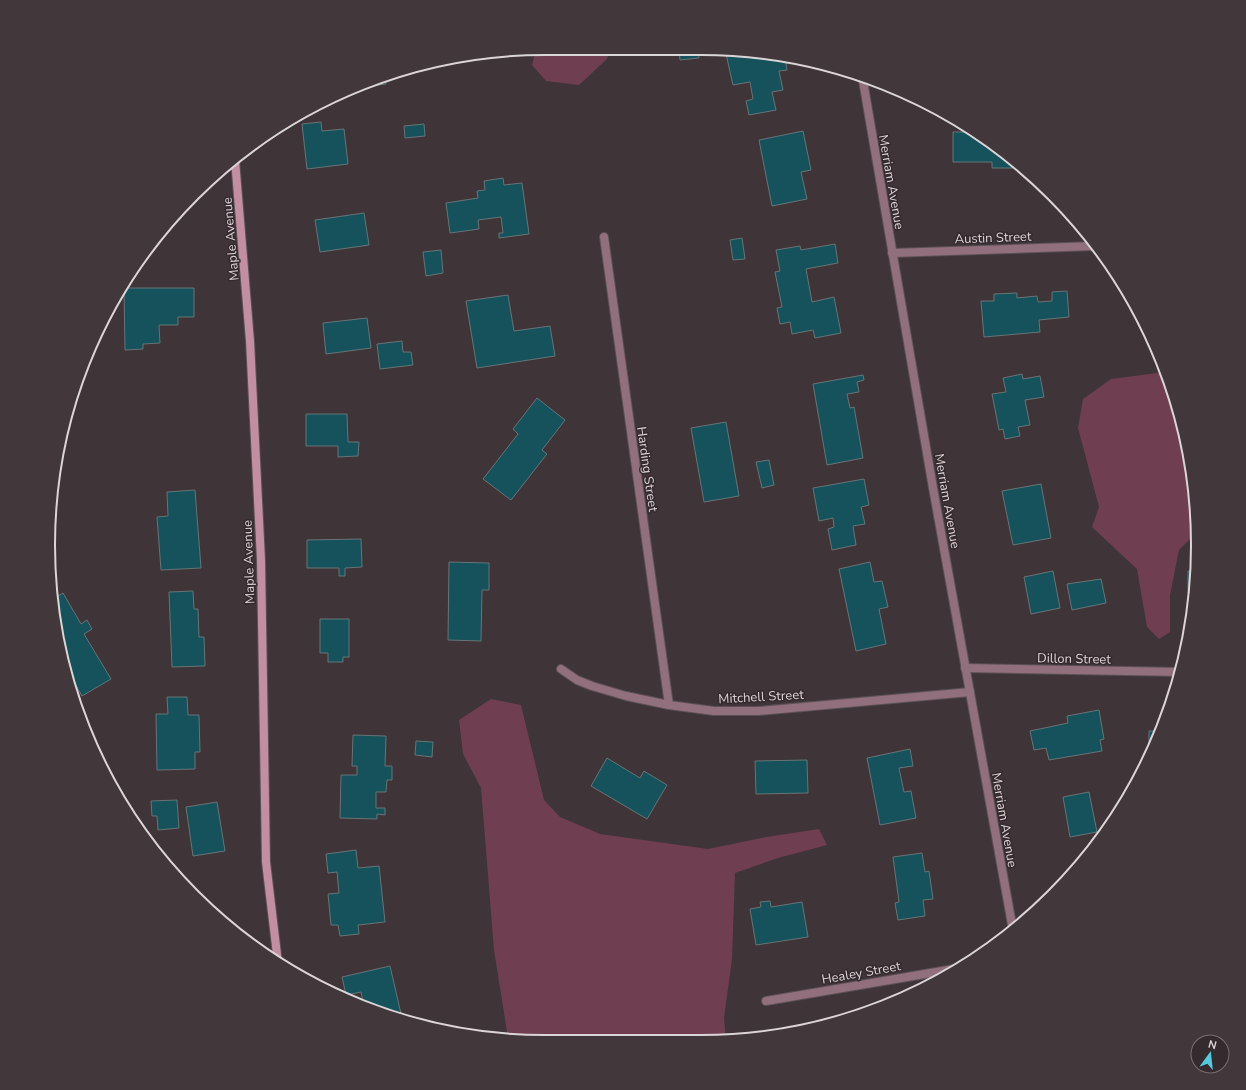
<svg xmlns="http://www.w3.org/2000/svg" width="1246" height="1090" font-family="'Nunito Sans',sans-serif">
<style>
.green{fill:#6f3e51}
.building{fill:#16525b;stroke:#677477}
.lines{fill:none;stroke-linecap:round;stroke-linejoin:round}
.minor-casing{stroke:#5b5155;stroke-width:10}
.tertiary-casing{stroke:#5b5155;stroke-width:10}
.secondary-casing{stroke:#5b5155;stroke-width:10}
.minor{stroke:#916f7c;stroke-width:8}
.tertiary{stroke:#916f7c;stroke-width:8}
.secondary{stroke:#c38ea1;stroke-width:8}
.labels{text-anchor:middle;stroke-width:3;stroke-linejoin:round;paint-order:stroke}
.street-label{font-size:13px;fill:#dcd5d7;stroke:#352a2e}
.rim{fill:none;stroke:#dcd5d7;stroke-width:2}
</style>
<rect width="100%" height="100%" fill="#3f3438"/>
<path class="green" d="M545,48l66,1 -4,10 -28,26 -33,-4 -14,-16 4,-16z
M1165,372l7,13 22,95 1,54 -16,16 -9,45v37l-11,7 -12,-12 -10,-58 -45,-42 7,-20 -21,-79 5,-29 28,-20z
M491,699l30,6 23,95 16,17 40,17 108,15 58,-12 53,-8 8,16 -49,13 -43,15 -3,86 -8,59 2,23 -181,1 -37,-4 -14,-88 -13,-162 -18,-34 -4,-34z"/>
<path class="building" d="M679,51h19l1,7 -19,2z
M515,52v2l-17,3v-3z
M738,52h28l19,5 2,13 -8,1 4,19 -11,2 4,18 -27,5 -3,-14 7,-2 -3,-17 -17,3 -7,-31z
M385,77l1,7 -31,4z
M321,122l1,9 22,-2 4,35 -41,5 -5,-45z
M424,124l1,12 -20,2 -1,-12z
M803,131l8,39 -10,2 6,27 -35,7 -13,-66z
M953,132h23l28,19 18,17h-30v-6h-39z
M503,178l1,7 18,-2 7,51 -30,4v-5h4l-2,-16 -23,3 1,9 -29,4 -4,-30 32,-5 -1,-7 8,-1 -1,-9z
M364,213l5,32 -49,7 -5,-32z
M742,238l3,21 -12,1 -3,-20z
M835,244l3,19 -32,6 6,33 22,-5 7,36 -26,5 -2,-8 -21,4 -2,-12 -10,2 -3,-16 5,-1 -7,-35 5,-1 -4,-21 24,-4 1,4z
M441,250l2,23 -17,3 -3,-24z
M124,288h70v29h-16v8h-19l1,18 -17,1v5l-18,1z
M1067,291l2,26 -30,3 1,12 -56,5 -3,-36h13v-7l23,-1v5l20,-2 1,6 14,-1v-9z
M508,295l6,36 36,-5 5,30 -78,12 -11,-67z
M367,318l4,30 -45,6 -3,-31z
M402,341l1,11h8l2,13 -33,4 -3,-25z
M1022,374l1,5 17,-3 4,21 -19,3 5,25 -12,2 2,9 -15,3 -2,-10 -4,1 -7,-36 14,-2 -3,-14z
M863,375l1,5 -7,2 2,10 -12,2 3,14 4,-1 9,51 -36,7 -14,-81z
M537,398l28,22 -23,30 5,4 -36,46 -28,-21 35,-45 -5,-5z
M306,414h41l1,28h11l-1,14 -20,1v-11h-32z
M726,422l13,74 -35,6 -13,-74z
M769,460l5,25 -12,3 -6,-26z
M864,479l5,26 -8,2 4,17 -12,2 3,19 -24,5 -4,-21 6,-2 -1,-9 -14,3 -6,-33z
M1041,484l10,54 -38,7 -11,-54z
M195,490l6,78 -40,2 -4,-53 11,-1 -1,-24z
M361,539l1,28 -17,1v8h-6v-8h-32v-28z
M449,562l40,1v27h-7l-1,51 -33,-1z
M870,562l4,20 8,-1 6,26 -9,2 7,35 -30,7 -17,-82z
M1053,571l7,37 -29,6 -7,-37z
M1188,571l9,1 -3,21h-6z
M1101,579l5,24 -34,7 -5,-26z
M193,591l1,18h4l1,28h5l1,29 -33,1 -3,-75z
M63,593l18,31 6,-4 5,9 -8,5 27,45 -29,17 -14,-24 -15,-73z
M320,619h29v38h-6v5h-15v-9h-8z
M167,697h20l1,18h11l1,37h-5v17l-38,1 -1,-56h12z
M1099,710l5,29 -4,1 2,11 -53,9 -3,-12 -12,2 -4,-19 38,-8 -1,-7z
M1149,731h11l-11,27z
M353,735l33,1 -1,30h7v14h-5l-1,12h-10v16h9v7l-8,-1v5l-37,-1 1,-43h16v-9h-5z
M416,741l17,1 -1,15 -17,-2z
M910,749l3,17 -14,2 5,24 7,-1 5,27 -36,7 -13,-67z
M607,758l33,20 4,-7 23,14 -20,34 -56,-33z
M807,760l1,33 -52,1 -1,-33z
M1089,792l8,40 -27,5 -7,-40z
M177,800l2,28 -21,2 -1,-14h-5l-1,-15z
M217,802l8,49 -32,5 -7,-49z
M356,850l2,18 21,-2 6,56 -27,3 1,9 -19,2 -2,-11h-7l-3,-31 11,-1 -2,-21 -9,1 -2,-19z
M922,853l3,19 4,-1 4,28 -10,1 2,16 -27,4 -3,-17 4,-1 -6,-45z
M770,901l1,6 31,-5 6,35 -52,8 -6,-36 11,-2 -1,-5z
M390,966l12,52 -38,-11 -3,-15 -15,3 -4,-18z"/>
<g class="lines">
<defs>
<path id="minor" d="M604,237l65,468
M892,253l203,-7
M965,668l216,4
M561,669l16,11 15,6 34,10 43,9 45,6h44l212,-19
M766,1001l194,-33"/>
<path id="tertiary" d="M862,75l71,413 80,442"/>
<path id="secondary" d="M235,160l15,181 11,219 5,302 12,101"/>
</defs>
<use href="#minor" class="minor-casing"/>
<use href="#tertiary" class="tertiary-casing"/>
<use href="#secondary" class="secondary-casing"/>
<use href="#minor" class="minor"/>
<use href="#tertiary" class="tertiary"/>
<use href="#secondary" class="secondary"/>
</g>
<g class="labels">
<g class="street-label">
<text transform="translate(892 182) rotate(80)" y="5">Merriam Avenue</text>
<text transform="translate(993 237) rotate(-2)" y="5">Austin Street</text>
<text transform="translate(230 239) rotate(-95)" y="5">Maple Avenue</text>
<text transform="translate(648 469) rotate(82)" y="5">Harding Street</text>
<text transform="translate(948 501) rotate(80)" y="5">Merriam Avenue</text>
<text transform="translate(248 562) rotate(-92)" y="5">Maple Avenue</text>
<text transform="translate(1074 658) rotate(1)" y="5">Dillon Street</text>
<text transform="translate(761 696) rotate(-3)" y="5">Mitchell Street</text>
<text transform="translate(1005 820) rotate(80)" y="5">Merriam Avenue</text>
<text transform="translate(861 972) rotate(-10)" y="5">Healey Street</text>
</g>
</g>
<path d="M0 0H1246V1090H0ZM545 55H701A490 490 0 0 1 1191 545V545A490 490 0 0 1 701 1035H545A490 490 0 0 1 55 545V545A490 490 0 0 1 545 55Z" fill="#42383c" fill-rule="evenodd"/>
<path class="rim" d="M545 55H701A490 490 0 0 1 1191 545V545A490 490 0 0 1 701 1035H545A490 490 0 0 1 55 545V545A490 490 0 0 1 545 55Z"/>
<g transform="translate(1210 1054) rotate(15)"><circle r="19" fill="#352a2e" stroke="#786e72"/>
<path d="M0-3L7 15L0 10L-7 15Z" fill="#54cadd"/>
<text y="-6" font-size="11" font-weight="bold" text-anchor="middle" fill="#dcd5d7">N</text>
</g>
</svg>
